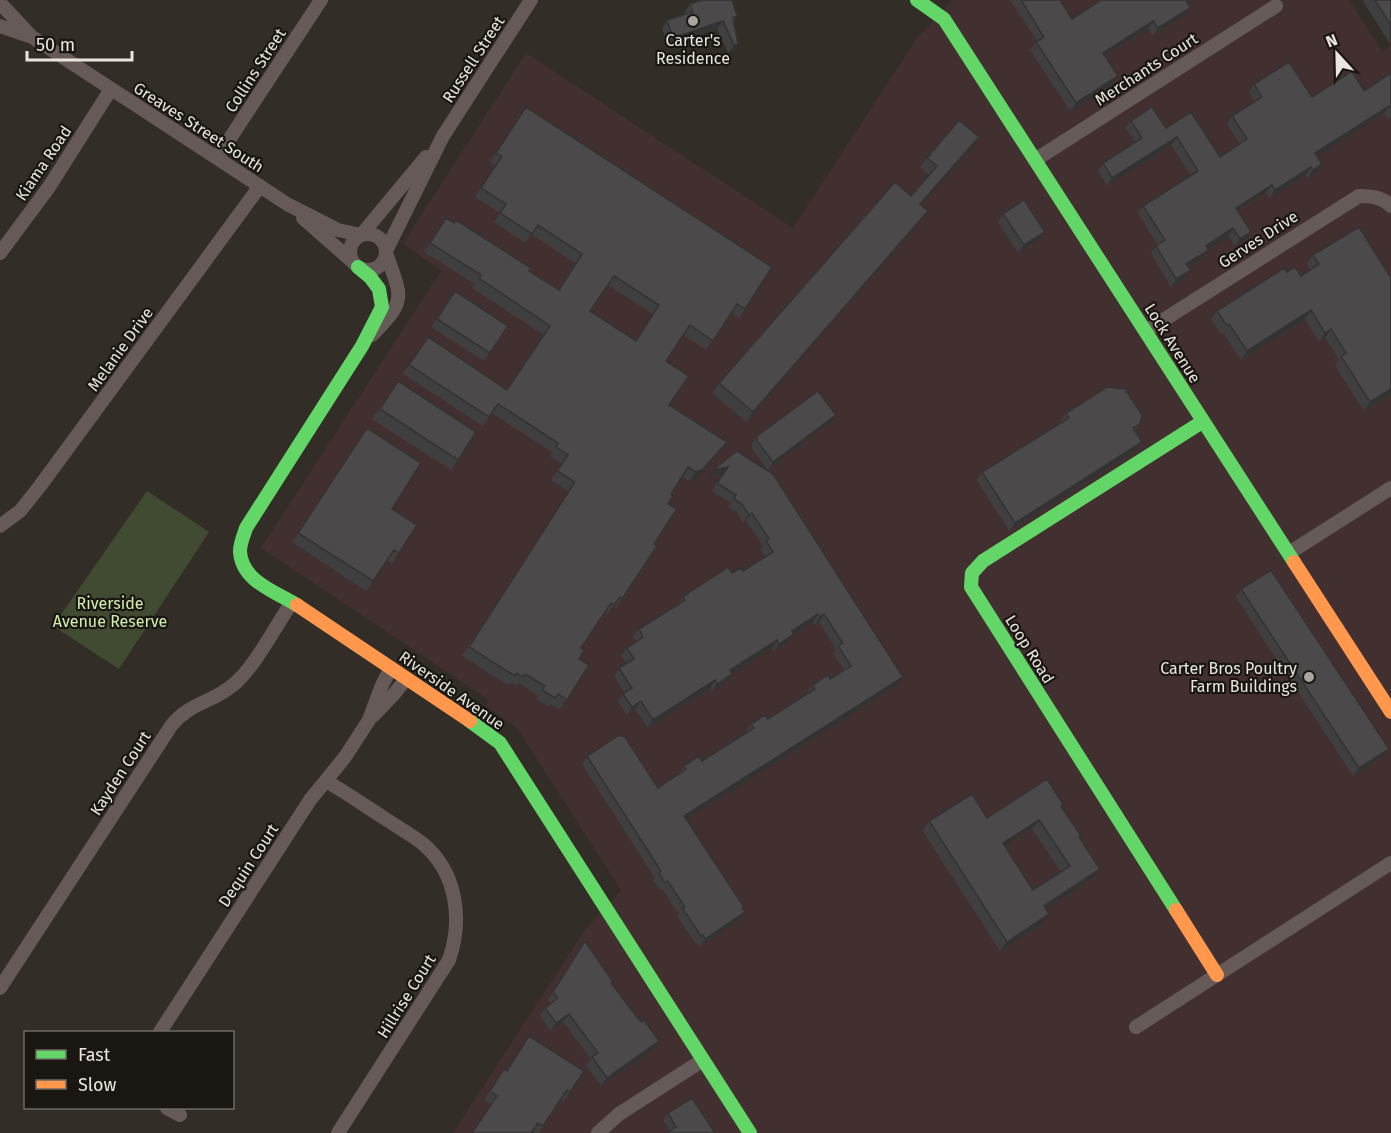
<svg xmlns="http://www.w3.org/2000/svg" width="1391" height="1133" font-family="'Fira Sans',sans-serif">
<style>
.industrial{fill:#423031}
.green{fill:#414b31}
.lines{fill:none;stroke-linecap:round;stroke-linejoin:round}
.street{stroke:#665a58;stroke-width:14}
.fast{stroke:#63d668;stroke-width:14}
.slow{stroke:#ff974d;stroke-width:14}
.wall{fill:#403f3f;fill-rule:evenodd}
.shaded-wall{fill:#343333}
.building{fill:#4b4949;stroke:#343333;stroke-width:1.5;fill-rule:evenodd}
.poi-dot{fill:#aaa59e;stroke:#1a1712;stroke-width:2}
.labels{text-anchor:middle;stroke-width:4.5;stroke-linejoin:round;paint-order:stroke}
.poi-label{font-size:16px;fill:#eae5de;stroke:#1a1712}
.street-label{font-size:16px;fill:#eae5de;stroke:#1a1712}
.park-label{font-size:16px;fill:#d3efaf;stroke:#1a1712}
</style>
<rect width="100%" height="100%" fill="#322d27"/>
<path class="industrial" d="M953,0h396l33,51 9,-6v1088h-938l131,-202 37,-41 -104,-162 -31,-22 3,-6 -228,-152 180,-277 -38,-28 123,-190 267,175 124,-190z"/>
<path class="green" d="M147,491l62,41 -90,137 -66,-43z"/>
<g class="lines">
<path class="street" d="M0,3l31,33
M0,26l32,11 255,167 51,26 22,5
M217,158l104,-158
M1035,160l241,-154
M303,218l50,44
M350 252a18 18 0 1 1 36 0a18 18 0 1 1-36 0Z
M362,234l64,-77
M386,251l57,-115 88,-136
M0,253l49,-66 62,-98
M1146,331l213,-135c12,0 23,1 32,10
M372,335c35,-36 30,-36 14,-82
M0,526l20,-15 20,-25 220,-300
M1289,553l102,-65
M373,716l21,-22 12,-15
M326,781c19,11 38,24 58,37 12,8 26,16 38,25 35,29 41,76 27,117l-111,173
M0,988l171,-262c19,-24 41,-23 62,-41 22,-18 42,-58 59,-83
M1136,1027l255,-164
M160,1032l150,-232 35,-43 24,-37 13,-35 9,-17
M167,1108l13,7
M598,1133l21,-19 84,-54"/>
<path class="fast" d="M917,0l27,19 350,543
M297,605c-21,-13 -56,-24 -57,-54 0,-8 4,-16 6,-23l116,-182 20,-39 -3,-18 -9,-12 -12,-10
M470,721l30,22 250,390
M1176,910l-205,-323 1,-14 11,-12 219,-139"/>
<path class="slow" d="M1294,562l97,150
M297,605l173,116
M1176,910l41,65"/>
</g>
<path class="wall" d="M1010,0h50l12,19 113,-4 -32,21 -5,-8 -43,28 8,28 -43,27 -40,-61 7,-9z
M1364,0h27l-1,44 -27,-43z
M737,2l-4,1 4,13 -3,5 4,23 -5,7 -5,2 -11,-24 -49,17 -6,-18 5,-8 18,-6v-2l5,-8z
M1391,73v44l-4,2 -3,-6 -67,43 5,8 -5,8 -10,6 -2,-3 -35,23 -4,-6 -28,19 13,21 -5,7 -11,7 -7,-10 -20,12 1,2 -6,7 -15,10 -3,11 -14,9 -20,-34 7,-8 -20,-32 5,-7 48,-31 -20,-30 -64,41 -9,-15 5,-8 32,-21 -9,-14 5,-7 35,7 54,29 20,-13 -13,-20 5,-8 23,-14 -6,-10 5,-8 58,13 52,-6z
M526,107l246,160 -33,51 -8,-5 -25,37 -23,-15 -17,26 3,44 51,46 -24,29 -7,1 -7,-4 -11,17 -17,50 -32,55 -6,9 -3,-2 -5,8 -3,-2 -24,36 -2,11 10,6 -29,44 -9,-5 -2,3 -13,-8 2,-3 -19,-13 -2,3 -6,-4 -3,3 -46,-29 107,-164 -18,-12 11,-16 -12,-8 2,-4 -60,-39 -9,13 -80,-52 25,-37 79,53 37,-55 -72,-47 3,-4 -51,-32 22,-34 112,72 17,-27 -44,-29 -6,9 -31,-21 6,-9 -25,-16 21,-31 -6,-4zM608,285l45,29 -18,27 -45,-30z
M973,147l-52,58v16l-175,201 -34,-29 7,-10 192,-187 18,-21 -9,-8 7,-9z
M1003,214l36,26 -21,13 -20,-31z
M1359,227l32,167 -27,17 -29,-46 4,-6 -14,-21 -6,4 -14,-23 -64,41 -18,-27 -2,1 -10,-15 6,-8 70,-39 14,4 10,-6 -4,-6 6,-9z
M455,291l53,35 -24,35 -53,-34z
M398,381l78,51 -25,38 -79,-51z
M1066,413l74,11 -5,7 7,11 -5,8 -128,81 -32,-51 5,-8 79,-50 -1,-1z
M830,423l-62,47 -16,-21v-5l5,-8z
M360,438l32,71 25,16 -25,38 -5,-3 -21,31 -74,-49z
M737,451l161,234 -212,134 58,88 -1,2 2,3 -5,8 -40,26 -2,-3 -2,1 -19,-28 2,-2 -17,-25 -2,1 -7,-10 2,-2 -73,-114 5,-8 71,32 21,-14 5,-8 18,-5 44,-28v-2l5,-7 17,-5 40,-26 -1,-1 6,-7 17,-6 14,-9 -11,-17 3,-4 -17,-27 -4,3 -2,-3 -19,12 -5,8 -15,9 -2,-3 -40,25 -5,9 -15,9 -2,-3 -62,40 -13,-19 -8,6 -9,-14 7,-8 -11,-17 5,-8 7,-5 -5,-8 6,-7 9,-6 -3,-5 6,-8 39,-25 5,-7 49,-24 11,-2 23,-14 -6,-8 3,-3 -17,-25 -3,1 -6,-10 -9,-5 3,-4 -19,-12 10,-17 -15,3z
M1241,589l142,168 -30,19 -117,-179z
M1061,807l20,29 -1,2 13,40 -47,31 -3,15 -43,27 -77,-120 6,-10 58,-3zM1032,829l29,43 -28,18 -28,-44z
M585,941l28,41 -1,1 29,39 18,19 -5,8 -53,37 -15,-21 5,-6 -28,-37 -12,9 -11,-15 5,-8 6,-4 -3,-4z
M529,1036l41,56 -6,9 -3,-2 -22,34h-4l-51,-33 20,-31 2,2z
M668,1113l47,20 -45,-2 -7,-11z"/>
<path class="shaded-wall" d="M1190,8l-5,7 -32,21 5,-8z
M723,21l-6,8 -49,17 5,-8z
M1153,21l-5,7 -50,32 5,-7z
M738,44l-5,7 -5,2 6,-8z
M1118,76l-5,8 -43,27 6,-8z
M1389,106l-5,7 -74,48 5,-8z
M979,137l-6,10 -60,67 7,-10z
M1177,137l-6,8 -64,41 5,-8z
M1322,164l-5,8 -10,6 6,-8z
M1311,167l-6,8 -35,23 5,-8z
M1272,185l-6,7 -35,23 5,-7z
M928,211l-7,10 -175,201 7,-10z
M1233,228l-5,8 -27,17 5,-7z
M1045,232l-6,8 -21,13 6,-8z
M1251,232l-5,7 -11,7 5,-7z
M1209,250l-6,7 -22,15 5,-8z
M1191,270l-6,8 -14,9 5,-8z
M1311,310l-6,9 -64,41 6,-9z
M1331,329l-6,9 -6,4 6,-9z
M1391,389v5l-27,17 6,-9z
M836,415l-6,8 -62,47 5,-8z
M727,442l-7,9 -24,29 -7,1 7,-9z
M1142,442l-5,8 -128,81 6,-8z
M728,467l-6,7 -15,3 6,-7z
M752,513l-6,8 -3,1 6,-7z
M818,614l-5,8 -27,17 6,-8z
M824,614l-5,8 -4,3 5,-8z
M794,634l-5,8 -15,9 5,-7z
M777,640l-5,8 -47,30 5,-8z
M732,674l-5,8 -15,9 5,-7z
M903,677l-5,8 -219,139 5,-8z
M715,680l-5,8 -62,40 5,-8z
M641,701l-6,8 -8,6 5,-8z
M1389,749l-6,8 -30,19 6,-8z
M1039,820l-7,9 -36,23 7,-9z
M1100,869l-7,9 -56,37 7,-9z
M745,912l-5,8 -40,26 5,-7z
M1049,914l-6,10 -43,27 7,-9z
M569,1014l-6,8 -12,9 5,-8z
M659,1041l-5,8 -53,37 6,-8z"/>
<path class="building" d="M702,0h30l5,16 -4,2 5,26 -4,1 -11,-24 -50,17 -6,-18 26,-8 -3,-8z
M1021,0h39l12,19 29,-19h85l4,8 -32,20 -5,-7 -50,32 15,23 -42,27 -40,-61 8,-5z
M1375,0h16v25z
M1289,62l23,35 40,-26 12,20 27,-18v36l-2,-3 -74,47 7,11 -9,6 -2,-3 -36,23 -3,-5 -36,23 15,24 -11,7 -7,-11 -27,18 3,4 -23,14 5,6 -15,9 -20,-33 9,-6 -22,-34 55,-35 -21,-34 -65,41 -9,-15 39,-25 -11,-17 21,-14 14,21 25,-16 29,45 27,-18 -15,-23 30,-19 -8,-13z
M526,107l246,160 -27,42 -8,-5 -24,37 -23,-16 -24,36 23,15 -20,29 58,37 -25,28 -6,2 -8,-5 -17,27 2,2 -5,8 9,5 -23,35 3,2 -35,53 -2,-2 -6,8 -3,-2 -30,45 3,3 -5,8 10,6 -22,35 -9,-6 -3,4 -13,-8 3,-4 -20,-12 -2,3 -6,-4 -2,3 -46,-29 106,-165 -18,-11 11,-16 -12,-8 2,-4 -60,-39 -9,13 -80,-52 19,-28 79,53 43,-64 -71,-48 2,-3 -51,-32 16,-25 8,5 2,-3 75,48 -2,3 30,19 23,-36 -44,-29 -6,9 -32,-21 6,-9 -25,-16 21,-32 -6,-3zM614,276l45,29 -23,36 -46,-30z
M959,120l20,17 -59,67 8,7 -175,201 -34,-29 176,-201 16,14 26,-30 -10,-8z
M1024,200l21,32 -21,13 -21,-31z
M1359,227l32,51v111l-21,13 -29,-46 5,-3 -15,-24 -6,4 -14,-23 -64,41 -18,-27 -2,2 -10,-15 67,-43 3,4 8,-5 6,9 18,-12 -6,-9z
M455,291l53,35 -18,27 -53,-34z
M398,381l78,51 -18,28 -78,-51z
M1107,387l18,2 17,26 -2,9 -7,4 9,14 -127,81 -33,-51 87,-54 -3,-5z
M818,391l18,24 -63,47 -16,-21v-5z
M367,428l54,35 -29,46 25,16 -18,28 -5,-3 -21,31 -75,-48z
M737,451l36,23 130,203 -219,139 60,91 -2,1 3,4 -40,27 -2,-4 -1,2 -20,-29 3,-1 -17,-26 -3,2 -6,-10 2,-2 -74,-115 32,-21 6,2 33,51 28,-19 -2,-3 15,-10 3,5 52,-33 -3,-4 14,-9 3,4 47,-30 -2,-4 15,-10 2,4 21,-13 -13,-20 5,-3 -19,-29 -4,3 -2,-3 -26,17 2,3 -15,10 -2,-4 -47,30 2,4 -15,10 -2,-4 -62,40 -12,-19 -9,6 -9,-13 9,-6 -13,-20 15,-9 -7,-11 16,-11 -4,-8 46,-29 -2,-3 8,-6 37,-24 4,6 9,-5 2,3 30,-19 -7,-11 3,-2 -17,-26 -3,2 -7,-11 -8,-5 2,-4 -19,-12 11,-16 -15,3z
M1271,570l118,179 -30,19 -118,-179z
M1047,779l16,25 -2,2 20,30 -2,1 21,32 -56,37 5,8 -42,28 -78,-121 43,-27 15,24zM1039,820l31,46 -37,24 -30,-47z
M585,941l28,41 -2,1 30,39 3,-2 15,21 -52,37 -15,-21 6,-4 -29,-39 -13,9 -11,-15 13,-10 -5,-6z
M529,1036l55,35 -14,21 -3,-2 -24,36 -5,-3 -7,10h-59l25,-37 -7,-5 14,-22 3,2z
M692,1098l23,35h-48l9,-6 -8,-14z"/>
<g class="poi-dot">
<circle cx="693" cy="21" r="6"/>
<circle cx="1309" cy="677" r="6"/>
</g>
<g class="labels">
<g class="poi-label">
<text x="693" y="46">Carter's<tspan x="693" dy="18">Residence</tspan></text>
<text x="1297" y="674" text-anchor="end">Carter Bros Poultry<tspan x="1297" dy="18">Farm Buildings</tspan></text>
</g>
<g class="street-label">
<text transform="translate(473 59) rotate(-57)" y="6">Russell Street</text>
<text transform="translate(1146 69) rotate(-33)" y="6">Merchants Court</text>
<text transform="translate(255 70) rotate(-57)" y="6">Collins Street</text>
<text transform="translate(199 127) rotate(33)" y="6">Greaves Street South</text>
<text transform="translate(43 163) rotate(-56)" y="6">Kiama Road</text>
<text transform="translate(1258 239) rotate(-33)" y="6">Gerves Drive</text>
<text transform="translate(1173 343) rotate(58)" y="6">Lock Avenue</text>
<text transform="translate(120 349) rotate(-54)" y="6">Melanie Drive</text>
<text transform="translate(1030 649) rotate(58)" y="6">Loop Road</text>
<text transform="translate(452 690) rotate(35)" y="6">Riverside Avenue</text>
<text transform="translate(120 773) rotate(-57)" y="6">Kayden Court</text>
<text transform="translate(248 865) rotate(-57)" y="6">Dequin Court</text>
<text transform="translate(406 996) rotate(-58)" y="6">Hillrise Court</text>
</g>
<g class="park-label">
<text x="110" y="609">Riverside<tspan x="110" dy="18">Avenue Reserve</tspan></text>
</g>
</g>
<rect x="24" y="1031" width="210" height="78" fill="#1a1712" stroke="#6d6964" stroke-width="1.5"/>
<rect x="36" y="1050" width="30" height="9" fill="#63d668" stroke="#6d6964" stroke-width="1.5"/>
<text x="78" y="1061" font-size="18" fill="#eae5de">Fast</text>
<rect x="36" y="1080" width="30" height="9" fill="#ff974d" stroke="#6d6964" stroke-width="1.5"/>
<text x="78" y="1091" font-size="18" fill="#eae5de">Slow</text>
<g transform="translate(1337 54) rotate(338)" stroke="#1a1712" stroke-width="4.5" paint-order="stroke">
<path d="M0-4.5L10 22L0 15L-10 22Z" fill="#eae5de"/>
<text y="-9" font-size="16" font-weight="bold" text-anchor="middle" fill="#eae5de">N</text>
</g>
<path d="M27 51v9h105v-9" fill="none" stroke="#eae5de" stroke-width="3"/>
<text x="36" y="51" font-size="18" fill="#eae5de" stroke="#1a1712" stroke-width="4.5" paint-order="stroke">50 m</text>
</svg>
